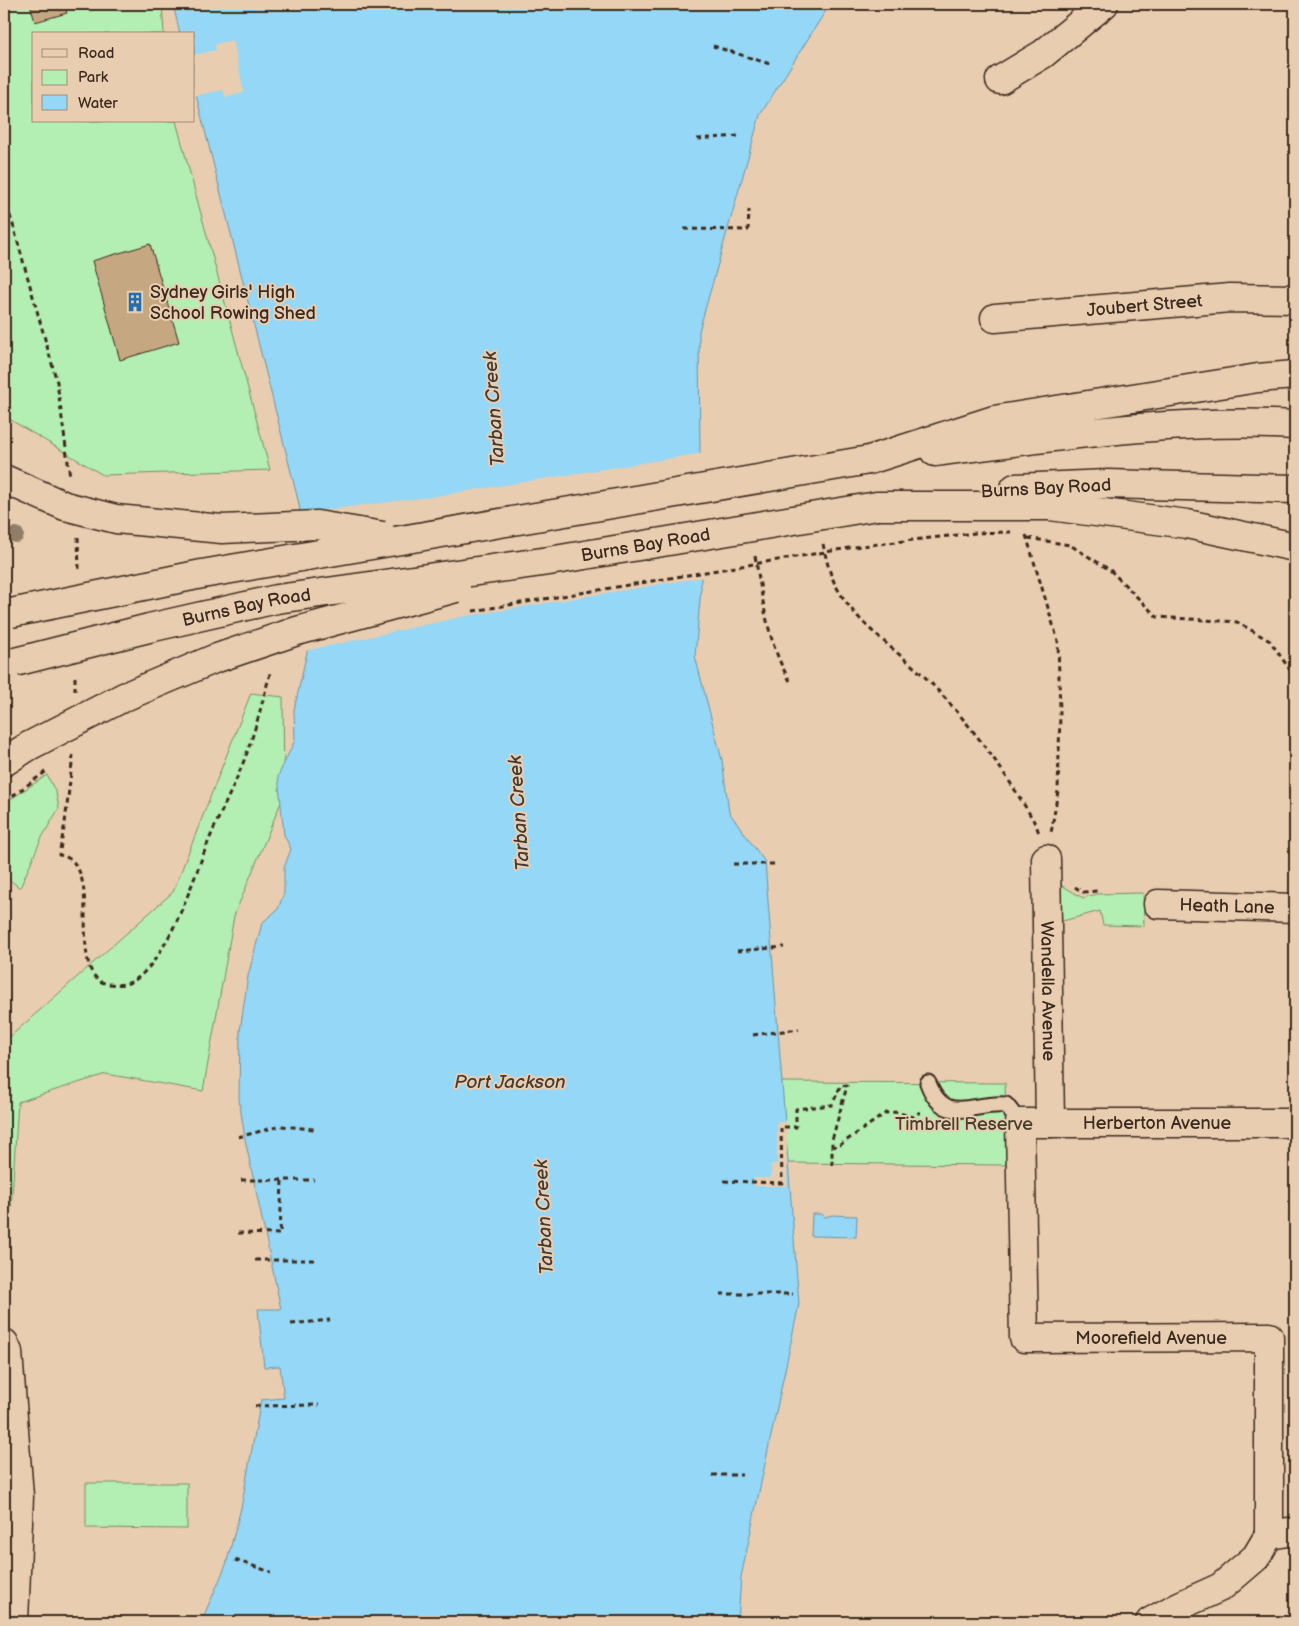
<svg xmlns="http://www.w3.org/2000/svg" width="1299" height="1626" font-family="'Balsamiq Sans',sans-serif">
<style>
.green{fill:#b3eeb3;stroke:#778c68}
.water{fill:#94d7f6;stroke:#7092a0}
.pier{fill:#e9cdb0}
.building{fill:#c5a881;stroke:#3b2a1e}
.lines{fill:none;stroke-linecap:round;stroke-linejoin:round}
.lane-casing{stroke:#3b2a1e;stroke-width:19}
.street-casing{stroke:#3b2a1e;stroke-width:31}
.primary-casing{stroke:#3b2a1e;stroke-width:31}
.path{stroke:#3b2a1e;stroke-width:3;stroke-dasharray:5 4;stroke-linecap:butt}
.lane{stroke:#e9cdb0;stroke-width:15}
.street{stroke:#e9cdb0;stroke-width:28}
.primary{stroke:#e9cdb0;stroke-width:28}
.primary-bridge-casing{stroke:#3b2a1e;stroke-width:31;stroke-linecap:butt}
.path-bridge{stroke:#3b2a1e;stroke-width:3;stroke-dasharray:5 4;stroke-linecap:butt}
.primary-bridge{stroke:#e9cdb0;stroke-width:28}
.tree{fill:#907e68}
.labels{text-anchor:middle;stroke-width:4;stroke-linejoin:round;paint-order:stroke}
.poi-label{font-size:18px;fill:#3b2a1e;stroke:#e9cdb0;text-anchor:start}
.street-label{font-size:18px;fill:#3b2a1e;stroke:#e9cdb0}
.park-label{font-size:18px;fill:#473e2d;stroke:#e9cdb0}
.water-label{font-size:19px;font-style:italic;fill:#443b34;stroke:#e9cdb0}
</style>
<rect width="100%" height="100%" fill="#e9cdb0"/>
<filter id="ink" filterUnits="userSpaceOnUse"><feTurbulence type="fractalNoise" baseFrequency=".02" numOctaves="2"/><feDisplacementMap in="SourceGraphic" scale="10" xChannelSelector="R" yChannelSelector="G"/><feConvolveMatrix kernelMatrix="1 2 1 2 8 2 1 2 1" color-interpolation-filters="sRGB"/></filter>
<g filter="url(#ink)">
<path class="green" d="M4,4h158l2,30h-130v87h142l94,349 -167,5 -99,-59z
M251,693l32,4 1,98 -50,121 -31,175 -97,-17 -88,28 -7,109 -7,4v-173l169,-150z
M47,775l9,18 3,15 -18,31 -21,49 -10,-8 -6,-1v-78h4z
M1056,882l27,16 14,-4 46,-1 1,33 -41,-1 -3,-14 -45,12z
M780,1082l225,1 2,82 -223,-2z
M86,1483h101v46l-101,-1z"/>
<path class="water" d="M173,4h657l-70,111 -61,216 2,257 -6,68 27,104 7,52 36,50 34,442 -58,273 -3,45h-537l25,-57 15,-57 20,-108 23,-2 -4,-32 -16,1 -6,-58h23l-36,-170 -6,-40 1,-68 8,-55 14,-53 16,-14 6,-16v-25l7,-19 -7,-14 -6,-59 17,-36 -1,-30 15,-67 -3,-87 -7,-52 -105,-417v-53h-14z
M812,1214h10l3,3 7,-2 25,1 -1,21 -45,-1z"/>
<path class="pier" d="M233,40l11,53 -19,4 -2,-7 -29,6v-41l22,-5 -1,-6z
M703,453l1,124 -243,40 -156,34 1,-40 -3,-55 -5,-43 132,-16z
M777,1122h10v64h-33v-8h17v-14h6z"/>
<path class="building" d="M30,4h34l3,9 -32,9z
M150,244l29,98 -59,18 -28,-99z"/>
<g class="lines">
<defs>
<path id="lane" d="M928,1083c17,45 46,18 78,22l14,18"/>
<g id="street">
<path d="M1000,80l43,-26 61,-50"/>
<path id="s1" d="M995,318l235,-20 65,1"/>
<path id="s2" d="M1046,859l4,264"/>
<path id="s3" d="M1158,904l137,4"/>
<path d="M4,1343l4,9 11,144 -5,126"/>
<path id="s4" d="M1269,1535v-198l-245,1 -4,-215h275"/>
<path d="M1269,1535l26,-4"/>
<path d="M1150,1622l29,-16 42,-19 35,-30 13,-22"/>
</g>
<path id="primary" d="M935,452c117,-15 242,-34 360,-27
M869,460l125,-40 264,-42 37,-3
M1015,488l92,-4 188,5
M877,506h173l137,18 108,23
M4,762l25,-16"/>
</defs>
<use href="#lane" class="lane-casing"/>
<use href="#street" class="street-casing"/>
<use href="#primary" class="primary-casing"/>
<path class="path" d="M713,46l57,18
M33,48l1,-1
M697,139l41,-3
M4,198l9,27 44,157 13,95
M684,229l64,1 1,-20
M1026,535l32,106 2,72 -2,78 -7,42
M78,537l1,34
M1028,538l42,7 40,25 47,47 80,5 33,19 25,36
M823,544c3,14 6,28 12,40 21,41 60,64 92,95 43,44 79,93 109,146l3,8
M755,556c8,43 12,87 35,125
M75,691v-16
M73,755l-8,68 -6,32c50,7 3,124 50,129 10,1 17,1 26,-4 34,-24 57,-97 72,-135 12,-30 27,-58 38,-87 11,-29 18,-59 26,-88
M4,799l7,-2 37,-27
M733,864h42
M1075,887l8,5 15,-1
M737,951l47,-4
M753,1035l46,-6
M238,1137l43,-11 33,3
M831,1146l6,1 49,-34 10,-1 17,5 7,-5
M241,1180h73
M724,1181l58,2 -1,-56h15v-18l36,-4 9,-20 6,1 -15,54v25
M238,1233l42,1 2,-54
M255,1260h63
M720,1294h73
M291,1324l39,-4
M255,1406l64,-1
M712,1475h30
M235,1560l36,12"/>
<use href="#lane" class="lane"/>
<use href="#street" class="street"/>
<use href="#primary" class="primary"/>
<defs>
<g id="primary-bridge">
<path d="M4,479l61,27 51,13 106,10 95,-4 66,11"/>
<path d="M11,613l191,-39 667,-114"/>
<path id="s5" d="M15,662l134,-34 128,-29 272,-38 328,-55"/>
<path d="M29,746l95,-49 90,-38 83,-28 159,-43"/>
</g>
</defs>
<use href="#primary-bridge" class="primary-bridge-casing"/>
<path class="path-bridge" d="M473,611l388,-65 114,-13 36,-1"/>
<use href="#primary-bridge" class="primary-bridge"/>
</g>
<circle class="tree" cx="16" cy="535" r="8"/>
</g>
<defs>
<symbol id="building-bare" viewBox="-9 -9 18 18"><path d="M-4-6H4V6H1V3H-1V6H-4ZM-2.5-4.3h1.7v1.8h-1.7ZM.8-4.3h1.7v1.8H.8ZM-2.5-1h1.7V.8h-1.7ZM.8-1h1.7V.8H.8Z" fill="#1f6fb2" stroke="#e9cdb0" stroke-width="2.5" paint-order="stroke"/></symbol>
</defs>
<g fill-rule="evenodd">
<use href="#building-bare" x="121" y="288" width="28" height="28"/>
</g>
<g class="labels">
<g class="poi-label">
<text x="150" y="298">Sydney Girls' High<tspan x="150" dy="21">School Rowing Shed</tspan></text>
</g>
<g class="street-label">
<text dy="6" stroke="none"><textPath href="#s1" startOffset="150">Joubert Street</textPath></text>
<text transform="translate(1046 488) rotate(-3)" y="6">Burns Bay Road</text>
<text dy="6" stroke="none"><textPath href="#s5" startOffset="642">Burns Bay Road</textPath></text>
<text dy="6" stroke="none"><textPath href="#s5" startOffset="238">Burns Bay Road</textPath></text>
<text dy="6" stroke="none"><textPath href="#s3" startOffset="69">Heath Lane</textPath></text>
<text dy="6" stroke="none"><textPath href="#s2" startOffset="132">Wandella Avenue</textPath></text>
<text dy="6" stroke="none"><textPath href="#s4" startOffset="795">Herberton Avenue</textPath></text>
<text x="1151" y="1344">Moorefield Avenue</text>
</g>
<g class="park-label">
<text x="964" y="1130">Timbrell Reserve</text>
</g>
<g class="water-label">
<text transform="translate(493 409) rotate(-94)" y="7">Tarban Creek</text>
<text transform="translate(518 813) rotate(-94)" y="7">Tarban Creek</text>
<text x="510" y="1088">Port Jackson</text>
<text transform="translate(543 1217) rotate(-93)" y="7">Tarban Creek</text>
</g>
</g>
<rect width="1299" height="1626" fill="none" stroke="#e9cdb0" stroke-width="20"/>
<rect x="10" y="10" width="1279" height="1606" fill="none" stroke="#3b2a1e" stroke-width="2" filter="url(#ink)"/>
<rect x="32" y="32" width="162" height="90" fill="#e9cdb0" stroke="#a38c76"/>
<rect x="42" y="49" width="25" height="8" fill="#e9cdb0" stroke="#a38c76"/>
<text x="78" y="58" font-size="15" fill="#3b2a1e">Road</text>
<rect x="42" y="70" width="25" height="15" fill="#b3eeb3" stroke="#a38c76"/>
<text x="78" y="82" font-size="15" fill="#3b2a1e">Park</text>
<rect x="42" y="95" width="25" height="15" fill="#94d7f6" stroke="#a38c76"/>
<text x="78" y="108" font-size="15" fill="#3b2a1e">Water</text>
</svg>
